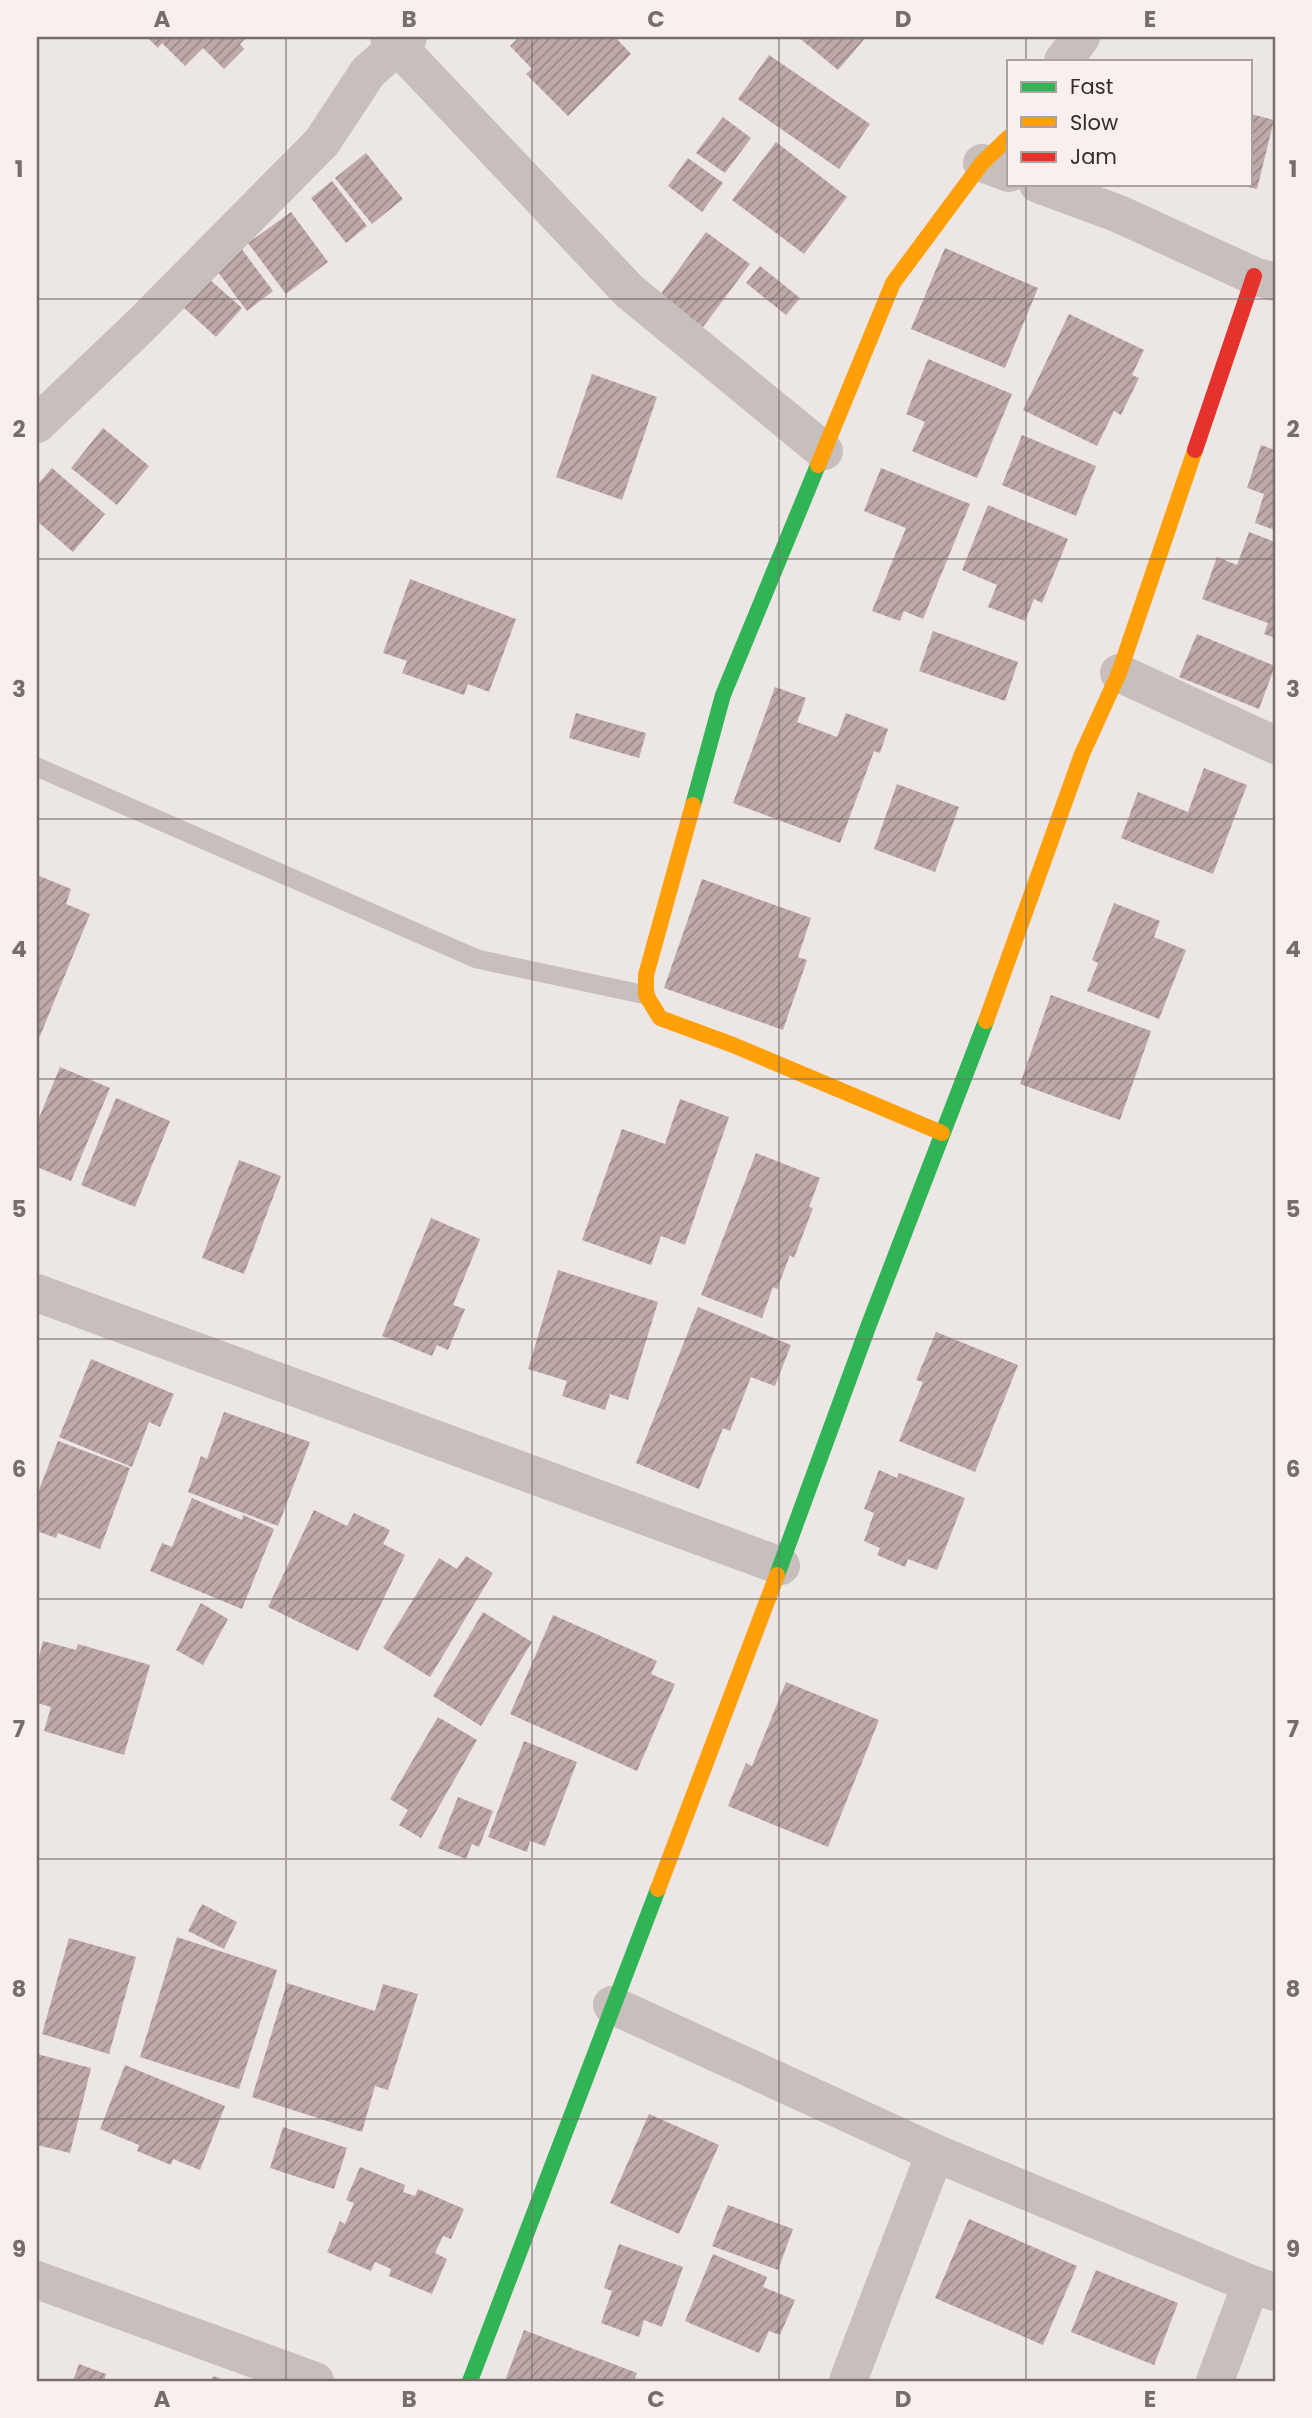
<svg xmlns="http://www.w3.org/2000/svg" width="1312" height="2418" font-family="Poppins,sans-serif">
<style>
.building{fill:url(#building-hatch)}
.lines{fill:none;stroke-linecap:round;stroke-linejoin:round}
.lane{stroke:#c6bfbc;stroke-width:19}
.street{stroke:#c6bfbc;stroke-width:38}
.fast{stroke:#30b455;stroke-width:16}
.slow{stroke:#ff9f0a;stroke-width:16}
.jam{stroke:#e5322d;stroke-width:16}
.grid{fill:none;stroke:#766d6c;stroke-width:2;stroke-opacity:0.55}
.neatline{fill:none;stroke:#766d6c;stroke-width:2.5}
.grid-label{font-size:23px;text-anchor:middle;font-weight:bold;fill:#766d6c}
</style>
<defs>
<pattern id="building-hatch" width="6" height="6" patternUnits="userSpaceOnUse" patternTransform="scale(1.75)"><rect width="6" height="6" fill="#bea8a8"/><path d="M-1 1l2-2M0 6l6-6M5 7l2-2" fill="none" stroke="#9b8989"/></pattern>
</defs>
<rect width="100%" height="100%" fill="#ece6e4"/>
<path class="building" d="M147,37h100l-7,7 4,5 -20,20 -21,-21 -18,18 -23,-23 -4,5z
M519,37h96l16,17 -63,62 -42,-42 6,-5 -22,-23z
M798,37h68l-28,33z
M769,55l101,69 -31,45 -101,-70z
M1251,114l23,6 -17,69 -18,-4 12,-1z
M723,117l28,21 -26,35 -29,-20z
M776,142l71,55 -43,57 -72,-54z
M366,153l37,46 -31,25 -37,-46z
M688,158l35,25 -21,29 -34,-26z
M332,181l35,45 -21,17 -35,-45z
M291,212l37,50 -42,32 -38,-51z
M706,232l44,32 -47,63 -43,-32z
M238,244l35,47 -26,20 -35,-47z
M945,248l93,40 -33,80 -94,-39z
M760,266l40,32 -14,17 -40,-32z
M209,279l33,29 -26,29 -33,-30z
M1069,314l75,36 -12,25 7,3 -18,37 -7,-4 -17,35 -74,-36z
M928,359l84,35 -35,84 -65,-27 13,-29 -19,-8z
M592,374l65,23 -35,103 -66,-23z
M103,428l46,38 -32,39 -46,-37z
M1022,435l74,31 -20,50 -74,-31z
M1261,445l14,5v80l-20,-7 9,-29 -17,-6z
M52,468l53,46 -32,38 -36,-31v-36z
M881,468l89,36 -47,115 -19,-8 -4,10 -28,-10 34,-83 -42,-17z
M988,505l80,34 -26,64 -8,-4 -9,22 -37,-14 9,-22 -35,-15z
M1249,532l26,10v96l-11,-4 4,-11 -66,-24 15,-42 20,8z
M410,579l106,40 -27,73 -21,-8 -4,11 -62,-22 5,-12 -24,-8z
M933,631l85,31 -13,39 -86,-30z
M1197,634l78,32 -16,43 -80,-32z
M775,687l31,11 -9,24 40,15 9,-24 42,16 -8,24 -6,-2 -34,92 -107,-40z
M576,713l70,20 -7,25 -70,-20z
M1204,768l43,17 -34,89 -92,-36 17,-46 50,20z
M897,784l62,23 -24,65 -61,-23z
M37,875l34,14 -5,15 24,10 -50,122 -3,-1z
M702,879l109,39 -13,39 9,3 -24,70 -119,-42z
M1114,903l46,18 -6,16 32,13 -27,69 -72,-28 11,-28 -6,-3z
M1051,995l100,36 -31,89 -100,-36z
M60,1067l50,21 -39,93 -34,-14v-44z
M116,1098l54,23 -35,86 -54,-22z
M680,1099l49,18 -44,128 -24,-9 -10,29 -69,-25 40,-111 43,15z
M756,1153l64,25 -11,29 4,1 -19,50 -4,-3 -13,34 -4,-2 -11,31 -61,-23z
M239,1160l42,16 -37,98 -42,-16z
M431,1218l49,21 -27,66 12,4 -17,41 -11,-5 -5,11 -50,-20z
M558,1270l100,32 -30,98 -18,-6 -5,16 -43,-14 5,-15 -39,-12z
M698,1307l93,38 -16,41 -24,-9 -21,54 -7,-3 -24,61 -63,-26z
M936,1332l82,33 -43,107 -76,-31 24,-59 -7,-2z
M91,1359l83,35 -14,33 -11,-5 -17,45 -73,-30z
M224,1412l86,30 -32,84 -90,-34 13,-36 6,3z
M58,1441l72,27 -30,81 -42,-16 -2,5 -19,-7v-36z
M879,1470l18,8 2,-5 66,25 -28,72 -29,-11 -3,8 -28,-12 3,-7 -16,-7 10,-28 -10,-4z
M192,1498l50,22 1,-5 31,14 -32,80 -92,-38 12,-28 10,4z
M314,1510l33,16 7,-13 36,17 -7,14 22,11 -47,96 -90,-44z
M466,1556l27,17 -63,104 -47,-29 56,-90 18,11z
M201,1603l27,16 -25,46 -27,-15z
M483,1612l49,30 -51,84 -48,-30z
M553,1615l104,46 -6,13 24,10 -38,87 -127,-57z
M43,1641l33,9 2,-6 72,21 -26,90 -80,-24 7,-24 -14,-4v-38z
M786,1682l93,38 -51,127 -100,-41 18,-43 6,3z
M438,1717l39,23 -56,98 -22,-13 9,-15 -18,-11z
M524,1741l53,21 -32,84 -15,-5 -3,11 -39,-15z
M458,1797l35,14 -14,36 -7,-3 -6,15 -28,-11z
M202,1904l35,18 -13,27 -36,-18z
M177,1937l100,33 -38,119 -99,-32z
M69,1938l67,19 -27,97 -67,-20z
M287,1983l88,28 8,-27 35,10 -30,96 -13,-4 -13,46 -110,-35z
M37,2054l54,14 -21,85 -33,-8z
M125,2065l100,41 -25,64 -27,-11 -2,6 -34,-14 2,-6 -39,-16z
M649,2114l70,31 -40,89 -69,-31z
M283,2127l64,21 -13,41 -64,-21z
M360,2167l45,18 -2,7 12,4 3,-7 46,20 -13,30 -8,-3 -8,17 12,6 -15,35 -43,-18 2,-7 -16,-7 -4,9 -44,-19 13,-31 5,3 9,-21 -8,-3z
M728,2205l65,24 -15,41 -66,-24z
M969,2219l108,47 -34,79 -108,-47z
M619,2244l64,23 -21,60 -18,-7 -5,17 -38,-14 11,-32 -8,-3z
M713,2254l54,23 -4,10 32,13 -15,35 -11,-4 -10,22 -74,-32z
M1096,2270l82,33 -24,62 -83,-33z
M524,2330l113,43 -3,8h-129z
M79,2364l27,10 -2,7h-31z
M213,2376l14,5h-16z"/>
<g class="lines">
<path class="lane" d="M37,767l440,192 169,36"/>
<path class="street" d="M389,37l240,254 195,160
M1063,61l18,-24
M982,163l27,10
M1038,184l81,30 135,62 21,6
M37,424l104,-99 181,-183 46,-70 40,-35
M1119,673l156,72
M37,1293l744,273
M612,2005l323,148 316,131 24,8
M37,2280l278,101
M848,2381l87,-228
M1215,2381l36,-97"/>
<path class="fast" d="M693,805l30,-110 95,-230
M777,1575l91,-248 118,-306
M470,2381l188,-492"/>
<path class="slow" d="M818,465l75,-182 89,-120 27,-26
M693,805l-47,170v20l14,23 73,27 209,88
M986,1021l96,-267 37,-81 76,-223
M658,1889l119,-314"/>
<path class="jam" d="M1195,450l59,-174"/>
</g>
<path class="grid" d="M286,37v2344M532,37v2344M779,37v2344M1026,37v24M1026,184v2197M37,299h1238M37,559h1238M37,819h1238M37,1079h1238M37,1339h1238M37,1599h1238M37,1859h1238M37,2119h1238"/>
<rect width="1312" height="2418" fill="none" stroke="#f8f0ec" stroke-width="77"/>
<rect x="1007" y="60" width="245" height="126" fill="#f8f0ec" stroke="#aaa29f" stroke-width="2"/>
<rect x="1021" y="82" width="35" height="10" fill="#30b455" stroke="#aaa29f" stroke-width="2"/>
<text x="1070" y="94" font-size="21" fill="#362c2b">Fast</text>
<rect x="1021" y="117" width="35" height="10" fill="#ff9f0a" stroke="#aaa29f" stroke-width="2"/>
<text x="1070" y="130" font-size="21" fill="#362c2b">Slow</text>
<rect x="1021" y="152" width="35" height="10" fill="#e5322d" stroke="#aaa29f" stroke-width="2"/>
<text x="1070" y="164" font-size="21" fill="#362c2b">Jam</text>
<rect x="38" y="38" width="1236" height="2342" class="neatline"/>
<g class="grid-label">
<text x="162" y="27">A</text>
<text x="409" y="27">B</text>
<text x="656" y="27">C</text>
<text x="903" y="27">D</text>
<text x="1150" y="27">E</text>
<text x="19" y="177">1</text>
<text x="1293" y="177">1</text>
<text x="19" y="437">2</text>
<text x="1293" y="437">2</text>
<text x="19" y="697">3</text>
<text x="1293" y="697">3</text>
<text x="19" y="957">4</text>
<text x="1293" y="957">4</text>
<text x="19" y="1217">5</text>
<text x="1293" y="1217">5</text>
<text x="19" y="1477">6</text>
<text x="1293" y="1477">6</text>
<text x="19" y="1737">7</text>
<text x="1293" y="1737">7</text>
<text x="19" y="1997">8</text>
<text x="1293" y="1997">8</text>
<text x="19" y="2257">9</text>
<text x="1293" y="2257">9</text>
<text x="162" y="2407">A</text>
<text x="409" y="2407">B</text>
<text x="656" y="2407">C</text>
<text x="903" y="2407">D</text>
<text x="1150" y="2407">E</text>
</g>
</svg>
